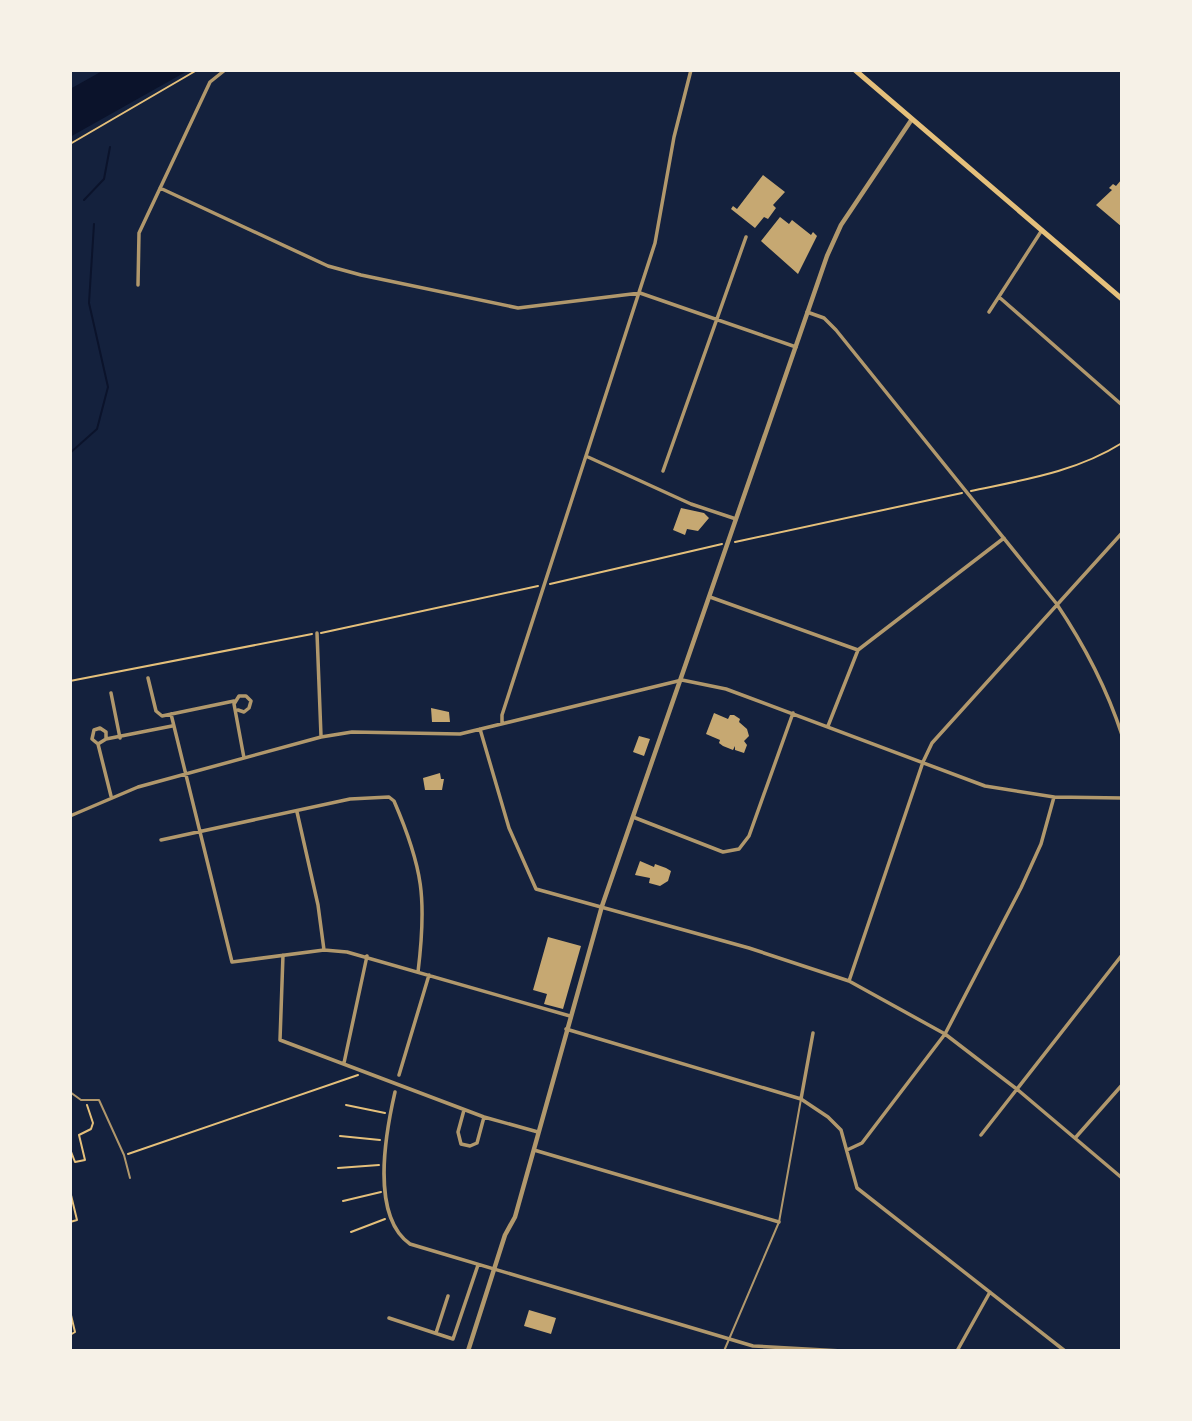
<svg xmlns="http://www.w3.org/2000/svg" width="1192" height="1421" font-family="Roboto,sans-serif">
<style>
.water{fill:#0b132b}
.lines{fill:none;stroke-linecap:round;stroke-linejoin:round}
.stream{stroke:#0b132b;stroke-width:2}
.building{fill:#c6a872}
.path{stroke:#e5c07b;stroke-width:2}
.service{stroke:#b1986c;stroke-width:2}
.minor{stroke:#b1986c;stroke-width:3.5}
.tertiary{stroke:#b1986c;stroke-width:4.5}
.secondary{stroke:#e5c07b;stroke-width:5}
</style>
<rect width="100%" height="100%" fill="#14213d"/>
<path class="water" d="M104,70h85l-119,67v-48z"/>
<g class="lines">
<path class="stream" d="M84,200l20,-21 6,-32
M70,453l27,-24 11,-42 -19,-84 5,-79"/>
</g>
<path class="building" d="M763,175l22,17 -12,13 3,3 -8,11 -4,-2 -9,11 -24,-19 2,-3 4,3z
M1122,179v48l-26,-22 16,-15 -3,-2 4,-4 3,2z
M780,217l9,7 3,-4 19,15 2,-3 4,4 -19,38 -37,-33z
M681,508l23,5 5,5 -11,13 -11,-2 -2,6 -12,-5z
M431,708l18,4 1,10h-18z
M714,713l14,6 2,-4h4l6,4 -1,3 8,7 2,7 -5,5 3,4 -3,8 -9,-3v-4l-2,4 -10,-4 -4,-3 1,-3 -14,-6z
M639,736l11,3 -6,17 -11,-4z
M440,773l1,6h3l-2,11h-17l-2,-12z
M640,861l14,6 1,-3 11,4 5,3 -3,10 -8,5 -11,-3 1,-5 -15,-3z
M548,937l33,9 -18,63 -19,-5 3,-10 -14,-4z
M529,1310l27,8 -5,16 -27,-8z"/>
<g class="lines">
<path class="path" d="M70,144l127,-74
M971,491c52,-11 105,-19 151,-48
M735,542l227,-49
M550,584l172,-40
M321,633l217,-47
M70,681l242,-47
M346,1105l39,8
M340,1136l40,4
M70,1149l5,13 10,-2 -6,-25 12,-6 2,-6 -6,-18
M128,1154l230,-79
M338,1168l41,-3
M70,1191l7,29 -7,2
M343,1201l38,-9
M351,1232l34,-13
M70,1311l5,21 -5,3"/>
<path class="service" d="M70,1092l11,8h18l25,55 6,23
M724,1351l55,-129 22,-123"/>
<path class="minor" d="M160,188l168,78 33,9 157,33 122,-15 156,54
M138,285l1,-52 71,-151 15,-12
M999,297l123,108
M807,312l17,6 12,12 220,273c29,43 50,83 66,132
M989,312l53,-82
M588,457l103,47 45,15
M663,471l83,-234
M710,597l148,53
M317,633l4,103
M148,678l8,33 6,5 72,-15
M111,693l9,45
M238,710l6,2 5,-4 2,-7 -5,-5h-7l-5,8 10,54
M171,714l61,248 92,-12 23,2 223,64
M502,723v-8l153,-472 19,-106 17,-67
M828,726l30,-76 146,-112
M480,729l29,99 27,61 213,59 100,33 96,53 73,56 104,88
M106,739l66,-13
M98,744l8,-5v-7l-6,-4 -6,2 -2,9 6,5 13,52
M297,812l21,93 6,45
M70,816l68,-29 183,-50 31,-5 108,2 222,-54 44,9 259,97 69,11 68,1
M633,817l90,35 16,-3 10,-13 44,-123
M161,840l189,-41 39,-2 5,4c29,67 33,98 24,171
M283,955l-3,85 204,77 54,15
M849,981l74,-219 9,-19 190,-210
M566,1029l235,70 27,18 13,13 16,58 208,163
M344,1063l23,-107
M399,1075l30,-100
M395,1092c-9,39 -25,124 15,152l343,102 89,5
M801,1099l12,-66
M464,1110l-6,22 3,12 9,2 7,-3 7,-26
M981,1135l141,-180
M1076,1137l46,-52
M534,1150l245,72
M847,1150l15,-7 83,-109 76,-146 20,-44 13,-47
M389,1318l64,21 25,-74
M436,1333l12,-37
M957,1351l33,-59"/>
<path class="tertiary" d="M468,1351l37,-116 10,-18 87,-311 225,-650 14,-31 71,-106"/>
<path class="secondary" d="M855,70l267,229"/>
</g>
<rect width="1192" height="1421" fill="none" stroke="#f6f1e7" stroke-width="144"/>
</svg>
